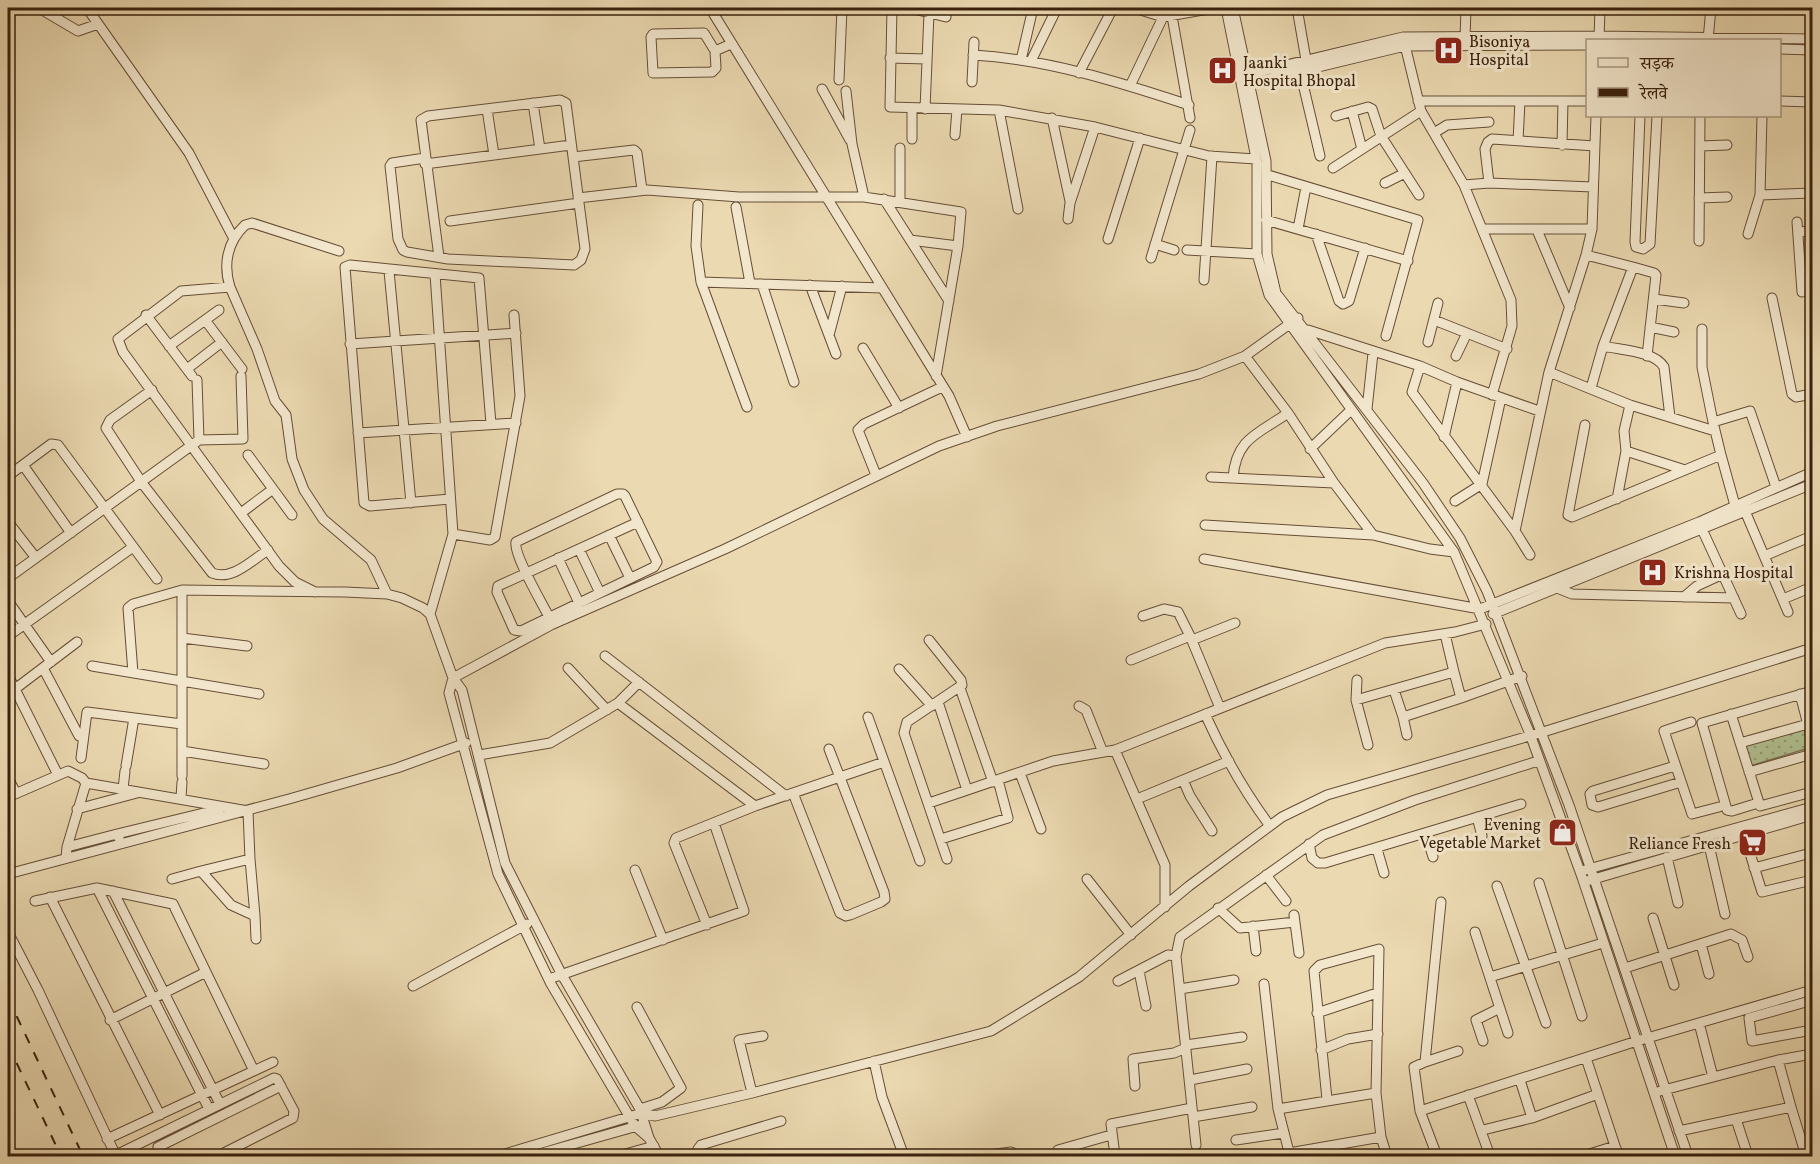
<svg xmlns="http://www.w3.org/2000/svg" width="1820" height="1164" font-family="Vollkorn,'Noto Serif Devanagari',serif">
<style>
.park{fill:url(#park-dots);stroke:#76704e;stroke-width:1.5}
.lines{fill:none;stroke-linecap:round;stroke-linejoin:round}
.minor-casing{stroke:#664e36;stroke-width:11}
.minor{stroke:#f2e6cc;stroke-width:9}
.rail{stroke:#3a200d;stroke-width:2;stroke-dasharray:10 10;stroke-linecap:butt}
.labels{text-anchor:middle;stroke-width:6;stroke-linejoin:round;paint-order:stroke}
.poi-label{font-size:16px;fill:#3a200d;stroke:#f2e6cc;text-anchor:start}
</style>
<defs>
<pattern id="park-dots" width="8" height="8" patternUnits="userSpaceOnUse" patternTransform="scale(1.5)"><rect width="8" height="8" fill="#b1c090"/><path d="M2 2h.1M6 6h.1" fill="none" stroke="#919c74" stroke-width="1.8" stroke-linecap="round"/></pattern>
</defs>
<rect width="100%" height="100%" fill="#ebd9b1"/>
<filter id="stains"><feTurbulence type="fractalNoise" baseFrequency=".00333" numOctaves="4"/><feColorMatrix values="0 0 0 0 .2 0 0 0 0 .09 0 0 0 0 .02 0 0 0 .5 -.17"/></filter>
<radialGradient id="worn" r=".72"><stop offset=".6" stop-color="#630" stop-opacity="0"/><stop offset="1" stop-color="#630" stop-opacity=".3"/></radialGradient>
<path class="park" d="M1809,728l3,19 -65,20 -5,-20z"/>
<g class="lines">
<defs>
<path id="minor" d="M39,8l39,23 20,-7
M87,8l102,145 45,86
M710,8l239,388 18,41
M892,8l-2,99 109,3 96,17 114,29 47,3
M910,8l36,9
M1134,8l29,9 51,-9
M1226,8l31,155v91l12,41 185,257 76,182 52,143 93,279
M1233,8l33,153 1,93 9,39 147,190 37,55 27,53 82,214 119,351
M1297,8l9,52
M1172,16l18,102
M1403,37l18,74 43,74 47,115 1,26 -20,69
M1465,39l1,-31
M1599,40l1,-32
M1708,40l3,-32
M1780,49l32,1
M715,51l-11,-18 -51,1 -2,3 2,36 59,-1 4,-4 -1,-17 16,-7
M973,55c74,4 146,27 216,50
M890,58l37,1
M1021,60l12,-52
M1031,61l26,-53
M1299,67l21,89
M1079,73l34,-65
M1241,76l162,-39 196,-1 213,3
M839,80l3,-72
M972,82l2,-40
M1243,85l162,-39 183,-1
M1130,86l33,-69
M822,89l28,51
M846,91l6,53 12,53
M1418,101h170
M1780,101l32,1
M533,103l7,46
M487,109l7,46
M912,109v30
M925,109l4,-96
M999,110l19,99
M1352,111l10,38
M1336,116l32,-9 4,2 9,27 38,59
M1640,116l-5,126 1,5 7,2 7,-5 7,-128
M1052,118l18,83
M1434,133l13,-8 42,-3
M955,135l2,-26
M1518,141l2,-40
M1562,145l1,-44
M1700,146l27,-1
M900,148v53
M573,157l61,-7 3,3 5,37
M425,158l-33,5 -2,3 8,73 5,11 4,2 41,7 126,6 7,-5 4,-11 -19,-146 -6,-3 -132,16 -7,4 18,137
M425,164l146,-19
M1333,168l88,-57
M1268,175l150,45 -32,116
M1385,183l20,-10
M1489,183l-4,-34 3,-7 4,-3 103,7
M1464,185l25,-2 104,4
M1760,195l52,-2
M578,198l69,-8 92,7h125l97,15 -3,34 -22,130
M1699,198l28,-1
M884,199l65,102
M698,205l-2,41 5,36 46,125
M736,207l14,76
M1068,219l2,-16 25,-76
M1266,220l142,41
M450,221l129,-18
M1797,222l5,70
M1298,229l8,-42
M1483,229h109
M1537,230l33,78
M1798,232l14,-1
M1316,234l23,67 4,3 6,-3 16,-53
M1748,234l12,-39 2,-79
M1108,239l32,-101
M910,240l48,6
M1699,241l1,-125
M1155,244l19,6
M1187,250l70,4
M1586,255l6,-26 4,-113
M1151,258l39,-128
M1633,267l21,6 2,2 -9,81
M389,271l22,232
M1204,280l8,-124
M701,282l181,6
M762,284l32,98
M810,285l26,69
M230,287l27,62 18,52 11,14 6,44 12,31 19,29 48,41 16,34
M1772,298l20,96 4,3 16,-3
M1654,299l30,4
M146,315l46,61
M205,320l37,49
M1434,320l73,29
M1650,327l24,5
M1702,329v38l11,55
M1308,330l112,36
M829,335l13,-49
M1428,342l10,-39
M350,344l166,-11
M169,346l50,-36
M863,348l36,60
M1245,356l43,57 46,70
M1456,356l11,-23
M187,369l35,-27
M1549,372l37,-117 47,12 -30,79
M197,380l2,60
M1591,388l12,-42c17,4 52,5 61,21l6,50
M152,390l-42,30 -4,8 36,55 70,90c20,8 39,-12 56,-23
M1367,409l6,-56
M1585,425l-17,90 4,2 149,-62 15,54
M358,433l158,-10
M1444,437l13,-55
M1310,449l41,-39
M1626,451l-2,-20 6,-26 85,26
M248,455l44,60
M1721,455l-8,-33 37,-11 26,76
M23,465l48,68
M876,475l-18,-45 6,-6 78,-37
M8,476l43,-32 7,1 99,134
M1211,477l123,6 39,52
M1233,478c3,-40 25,-44 55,-65
M450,499l-80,7 -6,-3 -19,-236 5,-2 129,13 12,146
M1617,499l9,-48 59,19
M1455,501l27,-17 19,-86
M1745,511l43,101
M241,513l32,-24
M8,522l28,36
M1205,525l168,10 57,14 24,3
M1701,527l40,87
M1515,531l-103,-139 8,-26 37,16 82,29
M453,534l37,6 5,-3 25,-141 -6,-81
M609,535l21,43
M579,549l21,44
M1530,555l-15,-24 34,-159 81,33
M1764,556l48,-20
M558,558l21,45
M1204,559l276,50 219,-87 113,-50
M8,578l191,-138 44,-1 -2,-63
M1557,588l15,6 162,4
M315,592l-20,-10 -16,-16 -156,-214 -5,-13 63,-48 49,-4c-7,-22 -3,-45 15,-62l7,-2 87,28
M1684,597l13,-11 26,-12
M1783,599l29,-12
M8,601l43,61
M430,614l23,-80 -18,-260
M1493,614l319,-130
M1143,616l21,-7 14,3 12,24 30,72
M549,617c-7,-14 -36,-63 -33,-75l101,-48h6l2,2 32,66 -3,5 -133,64 -7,-1 -17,-38 1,-6 140,-64
M1445,634l9,38
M8,636l125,-89
M182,638l65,8
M929,640l32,40 1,5 -55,37 -3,11 43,126
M1192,640l43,-17
M605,656l181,140
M1131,660l59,-24
M92,666l167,28
M43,668l36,68
M568,668l39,42
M899,669l33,37
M133,673l-5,-65 5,-4 49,-14 163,2 42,2 15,4 21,10 7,6 23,64 9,12 43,173 57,112 78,134 9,29
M8,675l49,98
M1357,680l-1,20 12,45
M960,688l33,94
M15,689l62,-47
M1800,694l12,46
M1461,698l61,-22
M1356,700l98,-28 7,26 -58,19 -9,-27
M938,702l29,88
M618,703l21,-21
M1079,706l7,4 16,40
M1205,714c18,40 39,77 65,112
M1731,714l29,92 52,-14
M868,717l52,144
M1403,717l4,18
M1691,722l-27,9 28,83 27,-7
M1740,743l68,-19
M1115,750l50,115v42
M182,751l82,13
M479,755l71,-12 68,-40 137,103
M81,758l6,-46 95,12
M126,766l8,-48
M1675,766l-82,25 -3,3 2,11 6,2 83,-25
M1749,772l63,-18
M1020,773l21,56
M182,776v-186
M8,778l8,15
M1183,780l7,16 22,35
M123,789l2,-18
M793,793l47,120 6,3 4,-1 31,-13 4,-3 -1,-7 -55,-143
M8,797l60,-26 14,7 4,5 162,28 2,48
M181,798l1,-16
M1137,799l92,-38
M929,803l124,-42 62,-11 270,-107 70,-11 31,-8
M1758,803l-26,8 -5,-1 -25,-87 110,-32
M77,809l60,-16
M1477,817l5,19
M117,834l103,-25
M1426,834l7,23
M1744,834l18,58 50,-12
M941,839l67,-21 -10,-38
M1708,841l17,73
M1309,844l3,14 6,5h7l196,-59
M67,847l19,-64
M1377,849l7,24
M1667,857l11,46
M66,858l1,-11 50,-13 2,4
M1754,868l57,-15
M635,870l28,70
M1585,870l227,-63
M201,871l49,-12 5,57
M8,874l281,-75 108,-31 69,-25
M1266,875l20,26
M172,879l29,-8 30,34 24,11 1,23
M1087,879l44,56
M1587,881l225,-66
M1539,883l43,133
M1497,886l49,137
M97,888l112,221
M113,891l107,213
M50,897l110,218
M35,901l62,-13 76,16 81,167
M1218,908l22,20 55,-6
M1294,915l5,38
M1653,918l21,67
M707,925l-33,-82 2,-5 79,-32 129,-44
M1253,926l3,25
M8,932l30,58 78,166
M1475,932l33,101
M1701,944l8,30
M1625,968l106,-34 11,6 6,17
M1139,971l7,35
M1490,977l113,-34
M549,979l195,-68 -30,-88
M1118,981l50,-26 8,1
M1264,984l14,125 12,47
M413,986l114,-62
M1180,989l54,-9
M1806,1002l-57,16 3,23 60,-11
M637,1007l44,81 -19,14 -22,7
M1317,1013l60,-20
M110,1020l96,-48
M1699,1023l14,54
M1483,1041l-7,-21 24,-12
M1186,1045l56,-8
M1321,1050l27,-11 30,-5
M1586,1058l29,88
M1778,1060l13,47
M874,1061l8,36 22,59
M1425,1062l33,-11
M1190,1080l57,-11
M1520,1080l12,38
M1135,1086l-2,-27 41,-6 12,-5
M1660,1091l118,-31 34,-6
M752,1093l-13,-53 24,-4
M1468,1095l22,61
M1327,1099l-13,-128 6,-6 59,-16 -3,144 5,44 6,19
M1278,1109l98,-16
M1420,1111l217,-70 175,-51
M1193,1117l59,-10
M1736,1119l12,37
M1483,1130l49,-12 66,-24
M1679,1131l112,-24 15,49
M107,1139l166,-77
M1236,1140l48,-7
M1196,1145l-20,-189 4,-19 143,-102 92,-35 123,-39
M1058,1150l53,-15
M1289,1153l92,-16
M116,1155l158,-77 3,1 17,32 -1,7 -75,38
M160,1156l-2,-9 123,-61
M498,1156l144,-43 13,3 97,-23 239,-62 88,-54 110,-91 93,-69 45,-22 216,-63 269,-84
M531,1156l110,-31
M618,1156l36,-10
M659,1156l-10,-18 -14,-12 -84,-142 -53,-110 -49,-181 4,-15 98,-53 174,-76 214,-103 58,-20 202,-52 46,-18 53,-38
M700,1156l-2,-7 3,-4 80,-24
M981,1156l30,-4 8,4
M1115,1156l-4,-32 81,-16
M1437,1156l-17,-45 -6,-44 11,-5 16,-160
M1583,1156l32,-10 4,10"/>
</defs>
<use href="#minor" class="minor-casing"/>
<use href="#minor" class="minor"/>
<path class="rail" d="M8,998l75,158
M8,1045l53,111"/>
</g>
<defs>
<symbol id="hospital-square" viewBox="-11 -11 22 22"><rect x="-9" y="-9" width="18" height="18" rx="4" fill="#8f2418" stroke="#f2e6cc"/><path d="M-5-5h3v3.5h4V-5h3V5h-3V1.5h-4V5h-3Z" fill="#fff"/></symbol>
<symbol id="shop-square" viewBox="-11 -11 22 22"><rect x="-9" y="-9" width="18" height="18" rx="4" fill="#8f2418" stroke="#f2e6cc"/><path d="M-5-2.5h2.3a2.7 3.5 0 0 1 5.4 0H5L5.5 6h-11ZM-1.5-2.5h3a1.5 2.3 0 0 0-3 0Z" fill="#fff"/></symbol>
<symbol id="supermarket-square" viewBox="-11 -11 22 22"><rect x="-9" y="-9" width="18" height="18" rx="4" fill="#8f2418" stroke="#f2e6cc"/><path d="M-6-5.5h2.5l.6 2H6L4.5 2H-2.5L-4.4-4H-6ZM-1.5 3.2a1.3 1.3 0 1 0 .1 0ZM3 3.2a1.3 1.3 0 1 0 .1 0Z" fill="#fff"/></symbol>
</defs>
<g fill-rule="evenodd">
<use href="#hospital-square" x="1432" y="34" width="33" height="33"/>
<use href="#hospital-square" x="1206" y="54" width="33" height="33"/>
<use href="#hospital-square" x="1636" y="556" width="33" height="33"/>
<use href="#shop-square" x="1546" y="816" width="33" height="33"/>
<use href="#supermarket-square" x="1736" y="826" width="33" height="33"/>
</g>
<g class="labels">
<g class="poi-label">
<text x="1469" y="47">Bisoniya<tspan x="1469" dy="18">Hospital</tspan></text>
<text x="1243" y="68">Jaanki<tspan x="1243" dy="18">Hospital Bhopal</tspan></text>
<text x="1674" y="578">Krishna Hospital</text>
<text x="1541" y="830" text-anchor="end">Evening<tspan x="1541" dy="18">Vegetable Market</tspan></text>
<text x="1731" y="849" text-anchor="end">Reliance Fresh</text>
</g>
</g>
<rect width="1820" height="1164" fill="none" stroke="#ebd9b1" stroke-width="30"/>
<rect x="9" y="9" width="1802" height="1146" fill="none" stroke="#3a200d" stroke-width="3"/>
<rect x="15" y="15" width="1790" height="1134" fill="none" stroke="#3a200d" stroke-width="1.5"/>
<rect x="1586" y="39" width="195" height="78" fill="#f2e6cc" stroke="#a89780" stroke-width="1.5"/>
<rect x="1598" y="58" width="30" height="9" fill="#f2e6cc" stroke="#a89780" stroke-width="1.5"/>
<text x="1640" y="69" font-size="18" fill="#3a200d">सड़क</text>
<rect x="1598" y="88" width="30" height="9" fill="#3a200d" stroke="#a89780" stroke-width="1.5"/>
<text x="1640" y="99" font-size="18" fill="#3a200d">रेलवे</text>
<rect width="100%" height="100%" filter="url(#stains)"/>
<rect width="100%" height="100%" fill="url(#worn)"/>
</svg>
